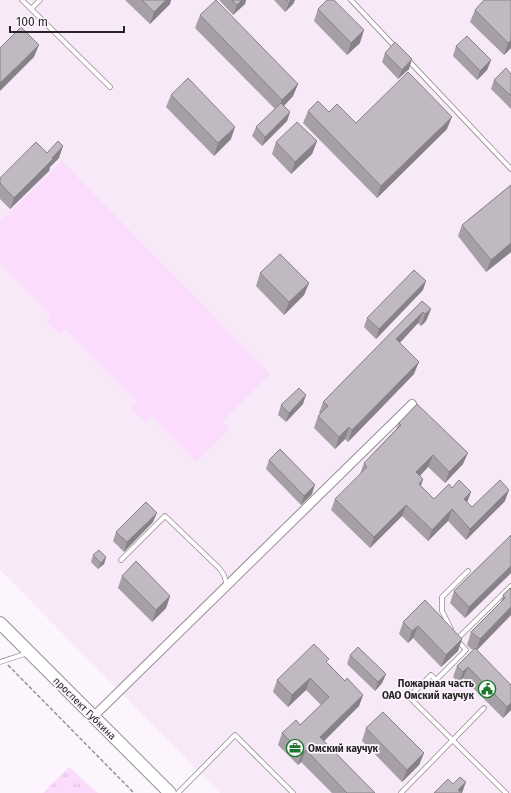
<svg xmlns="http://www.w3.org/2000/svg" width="511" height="793" font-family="'Fira Sans',sans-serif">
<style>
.built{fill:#f7e9f7}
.grass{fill:url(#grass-tufts)}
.garden{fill:#fcdcfc}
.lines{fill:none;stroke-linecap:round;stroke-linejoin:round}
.service-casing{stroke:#958d95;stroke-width:5.5}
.minor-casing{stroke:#958d95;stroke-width:10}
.secondary-casing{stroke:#958d95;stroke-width:14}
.path{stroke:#979297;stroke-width:1.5;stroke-dasharray:4 2;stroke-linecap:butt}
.service{stroke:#fff;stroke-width:4}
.minor{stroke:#fff;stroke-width:8}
.secondary{stroke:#fff;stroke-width:12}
.wall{fill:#a69fa6}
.shaded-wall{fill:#878287}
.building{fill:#c1b9c1;stroke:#878287}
.labels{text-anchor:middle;stroke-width:3.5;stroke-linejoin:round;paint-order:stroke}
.poi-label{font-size:10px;font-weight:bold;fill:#272427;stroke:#fdf5fd;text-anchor:end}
.street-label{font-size:10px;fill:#272427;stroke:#fdf5fd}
</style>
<defs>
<pattern id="grass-tufts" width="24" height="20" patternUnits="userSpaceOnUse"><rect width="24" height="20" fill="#fcdcfc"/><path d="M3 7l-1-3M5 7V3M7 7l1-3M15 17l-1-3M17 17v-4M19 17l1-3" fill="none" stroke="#d8bdd8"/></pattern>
</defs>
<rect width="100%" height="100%" fill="#fdf5fd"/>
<path class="built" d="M0,0h511v793h-291l-220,-223z"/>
<path class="grass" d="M69,767l29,26h-55z"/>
<path class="garden" d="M62,161l208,213 -48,48 7,7 -33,32 -45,-45 -6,6 -14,-14 6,-6 -72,-73 -5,5 -14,-14 5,-5 -51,-51v-42z"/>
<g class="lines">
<defs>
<path id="service" d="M22,0l88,87
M351,0l45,48
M31,9l9,-9
M408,60l103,109
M121,560l44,-44 54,52 5,7 3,11
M451,629l-9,-18v-14l26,-26
M457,639l54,-53
M457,640l9,10 -30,30 -5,-5 -22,22 97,96
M0,662l28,-9
M178,793l57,-58 58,58
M401,793l83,-85"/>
<path id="minor" d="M93,717l319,-313"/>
<path id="secondary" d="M0,623l170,170"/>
</defs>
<use href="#service" class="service-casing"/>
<use href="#minor" class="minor-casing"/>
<use href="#secondary" class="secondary-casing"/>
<path class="path" d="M8,665l126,128"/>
<use href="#service" class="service"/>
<use href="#minor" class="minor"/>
<use href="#secondary" class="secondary"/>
</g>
<path class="wall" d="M125,0h46l-1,4 -20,20z
M219,0h27l-1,4 -12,11z
M274,0h21l-2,4 -8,8z
M511,0v48l-7,7 -34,-33 5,-12z
M318,9l42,34 -13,12 -33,-34z
M200,15l98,69 -5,12 -9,10 6,6 -3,9 -25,25 -10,-10 4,-9 19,-18 -80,-81z
M456,46l35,14 -4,10 -10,10 -24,-24z
M385,53l24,16 -11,10 -16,-17z
M511,74v35l-20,-20 3,-9z
M171,95l60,44 -17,17 -48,-49z
M308,111l21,1 27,11 91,6 -70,69 -74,-75z
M317,141l-5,13 -21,20 -19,-20 4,-12z
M47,153l12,5 -9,9 -1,4 -39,38 -10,-10v-21z
M511,185v67l-25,20 -28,-36 4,-11z
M260,273l49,10 -5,12 -20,20 -28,-29z
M423,290l-47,49 -12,-12 3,-9z
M422,301l9,8 -5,12 -5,5 -3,-3 -18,20 14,31 -66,68 -3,-3 -10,10 -21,-21 4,-12 2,-2 -1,-1 4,-11z
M303,404l-17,18 -8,-7 3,-10z
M399,423l64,41 -18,19 -17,-16 -8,9 3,3 -2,7 13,13 33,3 5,5 33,-6 -39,39 -18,-19 -20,20 -26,-25 -32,32 -39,-38 4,-11 25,-25 4,-11 32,-34z
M269,460l43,34 -11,11 -35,-36z
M153,522l-29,30 -11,-11 3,-9z
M511,535v38l-46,45 -15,-15 4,-12z
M93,555l13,2 -2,7 -6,5 -7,-7z
M122,576l48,20 -4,12 -14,14 -34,-34z
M511,589v26l-34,35 34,60 -8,8 -40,-40 -4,5 -6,-6 4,-11 17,-16 -3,-1 -4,-4 4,-13 30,-30 2,-7z
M403,622l59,17 -4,12 -17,16 -28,-29 -5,5 -9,-9z
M350,655l36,19 -4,9 -7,8 -28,-27z
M328,663l17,18 18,14 -4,11 -35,35 51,52h-43l-31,-31 -3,3 -20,-20 4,-12 18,-8 21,-20 -15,-15 -18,17 -15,-15 4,-12z
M366,728l58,25 -5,12 -17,17 -40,-41z"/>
<path class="shaded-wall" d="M166,0h5l-1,4 -20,20 4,-12z
M242,0h4l-1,4 -12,11 4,-10z
M291,0h4l-2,4 -8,8 4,-9z
M364,30l-4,13 -13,12 4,-12z
M511,40v8l-7,7 4,-12z
M39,45l-5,12 -34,34v-8z
M412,59l-3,10 -11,10 4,-9z
M491,60l-4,10 -10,10 3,-9z
M298,84l-5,12 -15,16 4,-12z
M290,112l-3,9 -25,25 3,-9z
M452,117l-5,12 -70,69 4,-12z
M235,127l-4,12 -17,17 4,-13z
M317,141l-5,13 -21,20 4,-12z
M63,146l-4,12 -9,9 -1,4 -39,38 4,-11z
M511,243v9l-25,20 5,-12z
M426,281l-3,9 -47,49 3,-10z
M309,283l-5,12 -20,20 5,-13z
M431,309l-5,12 -5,5 4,-12z
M423,312l-5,11 -26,28 4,-12z
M419,362l-5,12 -66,68 4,-12z
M306,395l-3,9 -17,18 3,-9z
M349,427l-4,12 -10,10 4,-12z
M468,453l-5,11 -18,19 4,-11z
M433,455l-5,12 -16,17 4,-12z
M423,479l-4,12v-7z
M315,485l-3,9 -11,11 3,-9z
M509,490l-4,11 -39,39 4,-11z
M471,492l-4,11 -3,-4z
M406,505l-4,11 -32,32 4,-11z
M452,509l-4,12 -20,20 4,-11z
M157,513l-4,9 -29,30 3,-10z
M106,557l-2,7 -6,5 3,-6z
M511,566v7l-46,45 4,-11z
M170,596l-4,12 -14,14 4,-12z
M511,607v8l-35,36 4,-12z
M418,626l-5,12 -5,5 4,-12z
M462,639l-4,12 -17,16 5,-12z
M468,667l-5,11 -4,5 4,-11z
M386,674l-4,9 -7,8 3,-9z
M310,678l-4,12 -18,17 4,-12z
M363,695l-4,11 -43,43 4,-12z
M511,703v7l-8,8 4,-11z
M306,750l-5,12 -3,3 4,-12z
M424,753l-5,12 -17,17 5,-12z
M466,782l-4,11 -4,-3z"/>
<path class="building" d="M142,0h24l-12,12z
M216,0l82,84 -16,16 -82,-85z
M232,0h10l-5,5z
M286,0h5l-2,3z
M327,0h7l30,30 -13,13 -33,-34z
M484,0h27v40l-3,3 -33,-33z
M21,27l18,18 -39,38v-35z
M467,36l24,24 -11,11 -24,-25z
M395,42l17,17 -10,11 -17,-17z
M506,68l5,6v22l-17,-16z
M408,72l44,45 -71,69 -73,-75 10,-10 11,11 8,-8 19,19z
M188,78l47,49 -17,16 -47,-48z
M281,103l9,9 -25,25 -9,-10z
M297,122l20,19 -22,21 -19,-20z
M58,141l5,5 -11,12 1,1 -39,39 -14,-15v-5l36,-36 11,11z
M511,185v58l-20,17 -29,-35z
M280,254l29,29 -20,19 -29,-29z
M414,270l12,11 -47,48 -12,-11z
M422,301l9,8 -6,5 -2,-2 -27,27 23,23 -67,68 -3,-3 -10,10 -21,-21 10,-10 -5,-4z
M299,388l7,7 -17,18 -8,-8z
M417,404l51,49 -19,19 -16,-17 -17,17 7,7 -4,5 15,15 15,-15 3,4 7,-8 12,12 -7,7 8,8 28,-27 9,10 -39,39 -18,-20 -20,21 -26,-25 -32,32 -39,-38 32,-32 -3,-4 37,-38 -2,-2z
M280,449l35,36 -11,11 -35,-36z
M146,502l11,11 -30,29 -11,-10z
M511,535v31l-42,41 -15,-16z
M99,550l7,7 -5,6 -8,-8z
M136,561l34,35 -14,14 -34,-34z
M510,588l1,1v18l-31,32 -4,-3 -5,-4 34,-34 -2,-3z
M425,600l37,39 -16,16 -28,-29 -6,5 -9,-9z
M314,644l15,15 -3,3 19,19 2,-3 16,17 -43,42 55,56h-28l-41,-43 -4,3 -20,-20 14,-13 4,5 29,-28 -19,-19 -18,17 -15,-15z
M358,647l28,27 -8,8 -28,-27z
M475,648l36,37v18l-4,4 -39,-40 -5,5 -6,-6z
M383,712l41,41 -17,17 -41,-42z
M460,777l6,5 -8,8 4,3h-28l14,-14 5,5z"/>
<defs>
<symbol id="civic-ring" viewBox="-11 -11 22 22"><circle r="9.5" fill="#fdf5fd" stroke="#17792a" stroke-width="1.5"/><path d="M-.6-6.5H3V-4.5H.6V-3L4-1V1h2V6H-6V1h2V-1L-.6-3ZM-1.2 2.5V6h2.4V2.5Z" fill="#17792a"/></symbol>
<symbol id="office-ring" viewBox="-11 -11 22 22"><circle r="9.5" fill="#fdf5fd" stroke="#17792a" stroke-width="1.5"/><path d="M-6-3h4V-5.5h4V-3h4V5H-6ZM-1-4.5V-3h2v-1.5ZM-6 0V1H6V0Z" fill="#17792a"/></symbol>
</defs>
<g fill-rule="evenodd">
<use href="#civic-ring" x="477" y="679" width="20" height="20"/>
<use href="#office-ring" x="285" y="738" width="20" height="20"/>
</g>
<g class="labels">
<g class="poi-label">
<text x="474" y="687">Пожарная часть<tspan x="474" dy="12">ОАО Омский каучук</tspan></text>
<text x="308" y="752" text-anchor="start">Омский каучук</text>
</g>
<g class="street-label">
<text transform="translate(85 708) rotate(45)" y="4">проспект Губкина</text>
</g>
</g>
<path d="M10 26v6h114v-6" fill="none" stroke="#272427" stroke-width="2"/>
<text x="16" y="26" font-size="12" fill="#272427" stroke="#fdf5fd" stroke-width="3" paint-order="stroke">100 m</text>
</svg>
